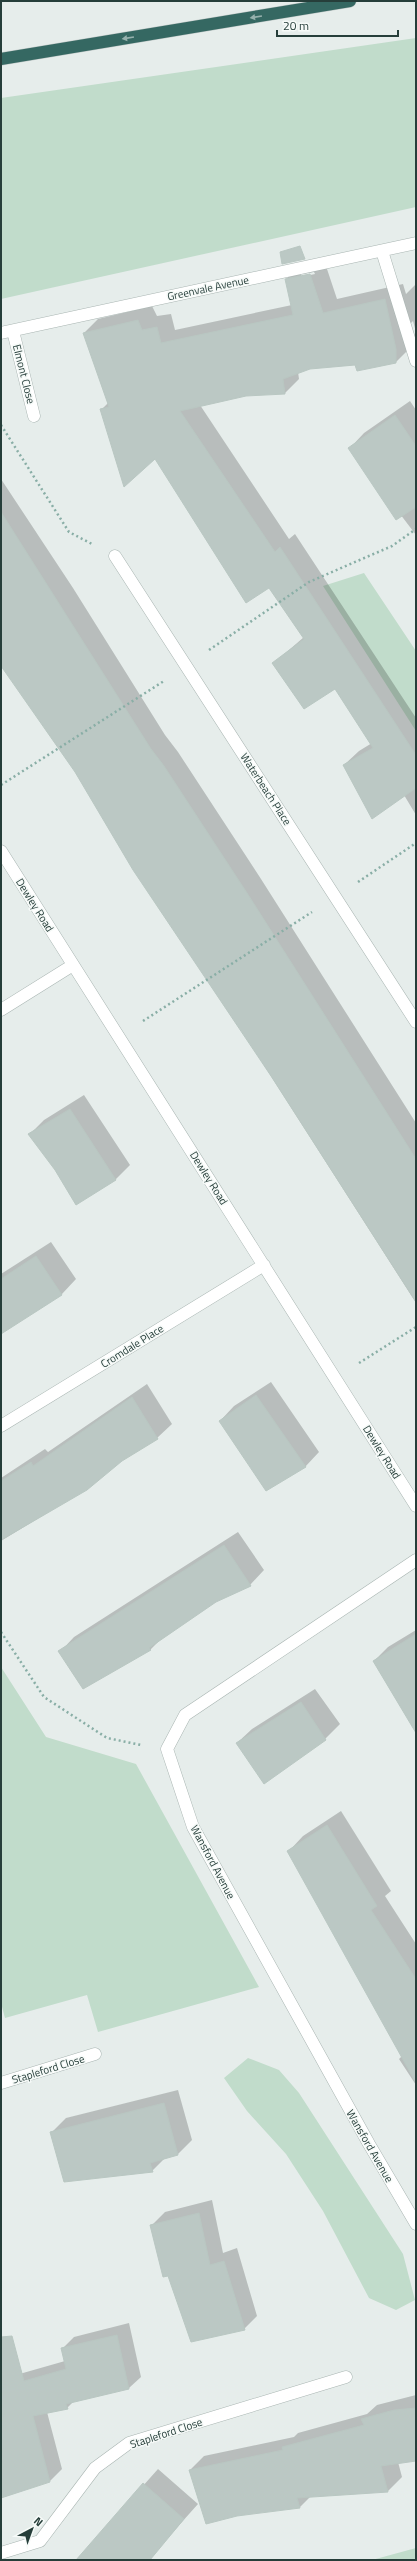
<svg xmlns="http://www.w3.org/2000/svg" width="417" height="2561" font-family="'Titillium Web',sans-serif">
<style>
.green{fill:#c1dccb}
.shadow{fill:#0003;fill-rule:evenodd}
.building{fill:#bbc8c4;stroke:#b9c7c2}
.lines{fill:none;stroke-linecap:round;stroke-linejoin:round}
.minor-casing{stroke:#a9b5b2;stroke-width:13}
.highway-casing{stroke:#c2c9c8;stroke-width:13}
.path{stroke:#89aea6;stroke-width:2.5;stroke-dasharray:2 3;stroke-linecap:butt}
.minor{stroke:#fff;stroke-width:12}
.highway{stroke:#356862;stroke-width:12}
.oneway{fill:#96b1ad}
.labels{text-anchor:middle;stroke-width:3;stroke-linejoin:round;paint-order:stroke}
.street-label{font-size:11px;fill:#263e3a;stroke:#f6faf8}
</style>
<rect width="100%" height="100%" fill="#e6edeb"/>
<path class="green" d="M416,38v169l-415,92v-201z
M364,573l52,78v80l-93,-145z
M1,1667l45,70 90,27 123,223 -161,45 -11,-37 -82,23 -4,-15z
M248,2058l31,12 20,23 104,161 12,46 -19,10 -27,-12 -46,-87 -37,-57 -39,-43 -23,-33z
M416,2548v12h-44z"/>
<path class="shadow" d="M324,260l13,39 66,-15 3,10 10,-10v48l-3,-11 -5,5 2,22 -14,14 -86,6 -12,4 1,7 -14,14 -39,2 -46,10 89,134 6,-5 121,184v97l-12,-20 -60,-30 15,-14 13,-8 -37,-55 -61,-25 30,-26 -35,-51 -114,-128 -54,-48 7,-7 -24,-70 14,-14 54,-13 5,10 14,-2 4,16 117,-25 -6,-26 15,-14zM314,272l1,2 -14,3v-3z
M410,401l6,9v125l-66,-87 14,-15z
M1,479l72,109 92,147 13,17 83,127 155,244v180l-340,-532 -75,-108z
M84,1095l46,70 -14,14 -40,25 -20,-34 -26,-36 14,-14z
M51,1242l25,37 -14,15 -61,39v-59z
M271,1382l48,70 -14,15 -85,-46 14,-15z
M147,1384l25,40 -15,14 -36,22 -35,29 -85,52v-63l44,-29 3,3z
M238,1532l26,38 -14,15 -34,16 -55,38 -11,11 -90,2 14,-15z
M416,1630v97l-42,-66 14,-14z
M315,1689l25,35 -15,15 -61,44 -27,-40 15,-14z
M341,1811l50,80 -6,5 31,48v141l-17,-26 3,-3 -113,-205 14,-15z
M178,2090l14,50 -14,14 -12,3 -14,14 -101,-38 15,-15z
M212,2200l11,53 14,-5 20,68 -13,13 -75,-54 -17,-50 13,-13z
M129,2323l12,54 -12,11 -55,13 -7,7 -20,4 15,57 -12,12 -49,15v-146l8,27 56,-16 -3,-12 12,-12z
M416,2395v65l-18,2 4,15 -14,14 -77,5 -11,11 -64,8 -46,-45 14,-14 90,-19 4,-4 69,-19 10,-9z
M158,2469l40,35 -50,56h-71z"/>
<path class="building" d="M300,246l5,13 -23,5 -2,-12z
M310,274l13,39 62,-14 11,50v14l-39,8 -2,-6 -45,4 -27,10 2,15 -39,2 -66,15 95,141 5,-5 136,208v33l-44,31 -29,-54 30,-17 -38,-59 -31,20 -32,-46 32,-24 -35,-51 -23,15 -91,-144 -31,28 -24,-78 9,-2 -26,-74 55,-13 4,10 15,-3 4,16 132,-28 -8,-36z
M395,415l21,31v61l-20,13 -48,-72z
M1,512l150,237 13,17 83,127 169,266v143l-145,-226 -138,-206 -58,-98 -74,-106z
M70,1109l46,71 -40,25 -21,-35 -27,-36z
M36,1256l26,39 -61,39v-55z
M256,1395l50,72 -40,24 -47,-70z
M132,1397l26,42 -36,22 -35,29 -86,50v-59l30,-19 2,4z
M224,1545l27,41 -35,16 -67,46 2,2 -68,39 -25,-38z
M416,1634v99l-43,-72z
M301,1702l25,38 -62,44 -28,-41z
M327,1825l50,81 -6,4 45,69v104l-129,-232z
M164,2103l14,52 -28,8 3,9 -89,10 -14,-50z
M199,2213l11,52 14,-4 21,69 -54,12 -23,-66 -5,1 -13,-52z
M117,2335l12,54 -63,15 2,5 -35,7 17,66 -49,16v-161l11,-1 12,45 42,-12 -5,-21z
M416,2408v53l-35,5 7,26 -91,6 3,10 -63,8 -31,8 -17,-54 94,-20 -1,-3 82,-22 -3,-6 33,-9z
M143,2483l41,36 -34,41h-74z"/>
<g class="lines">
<defs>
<path id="minor" d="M382,251l34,110
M13,331l21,85
M1,333l415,-90
M115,556l301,466
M1,851l415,655
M1,1010l72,-45
M1,1426l263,-161
M416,1560l-231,155 -18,34 26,78 176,317 47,80
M1,2083l94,-29
M1,2553l39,-12 55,-73 34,-25 217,-66"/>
<path id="highway" d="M1,59l349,-58"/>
</defs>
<use href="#minor" class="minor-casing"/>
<use href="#highway" class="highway-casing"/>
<path class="path" d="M1,425l68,107 23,12
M209,650l100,-68 83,-36 24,-17
M1,785l163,-104
M358,882l58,-39
M143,1021l169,-109
M359,1363l57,-36
M1,1632l43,65 63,41 34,7"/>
<use href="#minor" class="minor"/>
<use href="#highway" class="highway"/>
</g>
<defs><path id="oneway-solid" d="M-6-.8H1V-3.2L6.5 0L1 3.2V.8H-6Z"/></defs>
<g class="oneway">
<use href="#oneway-solid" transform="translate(256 17) rotate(171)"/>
<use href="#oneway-solid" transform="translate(128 38) rotate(171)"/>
</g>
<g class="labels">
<g class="street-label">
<text transform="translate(208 288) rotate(-12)" y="4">Greenvale Avenue</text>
<text transform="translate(24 374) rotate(76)" y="4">Elmont Close</text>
<text transform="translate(266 789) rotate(57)" y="4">Waterbeach Place</text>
<text transform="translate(35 905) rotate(58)" y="4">Dewley Road</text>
<text transform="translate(209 1178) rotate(58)" y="4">Dewley Road</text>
<text transform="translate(132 1346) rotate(-32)" y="4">Cromdale Place</text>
<text transform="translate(382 1452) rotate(58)" y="4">Dewley Road</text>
<text transform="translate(213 1862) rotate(62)" y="4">Wansford Avenue</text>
<text transform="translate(48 2069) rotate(-17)" y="4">Stapleford Close</text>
<text transform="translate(370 2146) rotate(60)" y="4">Wansford Avenue</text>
<text transform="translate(166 2433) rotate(-18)" y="4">Stapleford Close</text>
</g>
</g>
<rect width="417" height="2561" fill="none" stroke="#263e3a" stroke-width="4"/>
<g transform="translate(32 2529) rotate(41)" stroke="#f6faf8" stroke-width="3" paint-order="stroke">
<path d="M0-3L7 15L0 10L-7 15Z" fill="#263e3a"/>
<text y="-6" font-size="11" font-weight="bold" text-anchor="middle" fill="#263e3a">N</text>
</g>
<path d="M277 30v6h121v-6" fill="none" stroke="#263e3a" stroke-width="2"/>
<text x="283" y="30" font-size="12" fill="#263e3a" stroke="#f6faf8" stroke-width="3" paint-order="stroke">20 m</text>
</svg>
